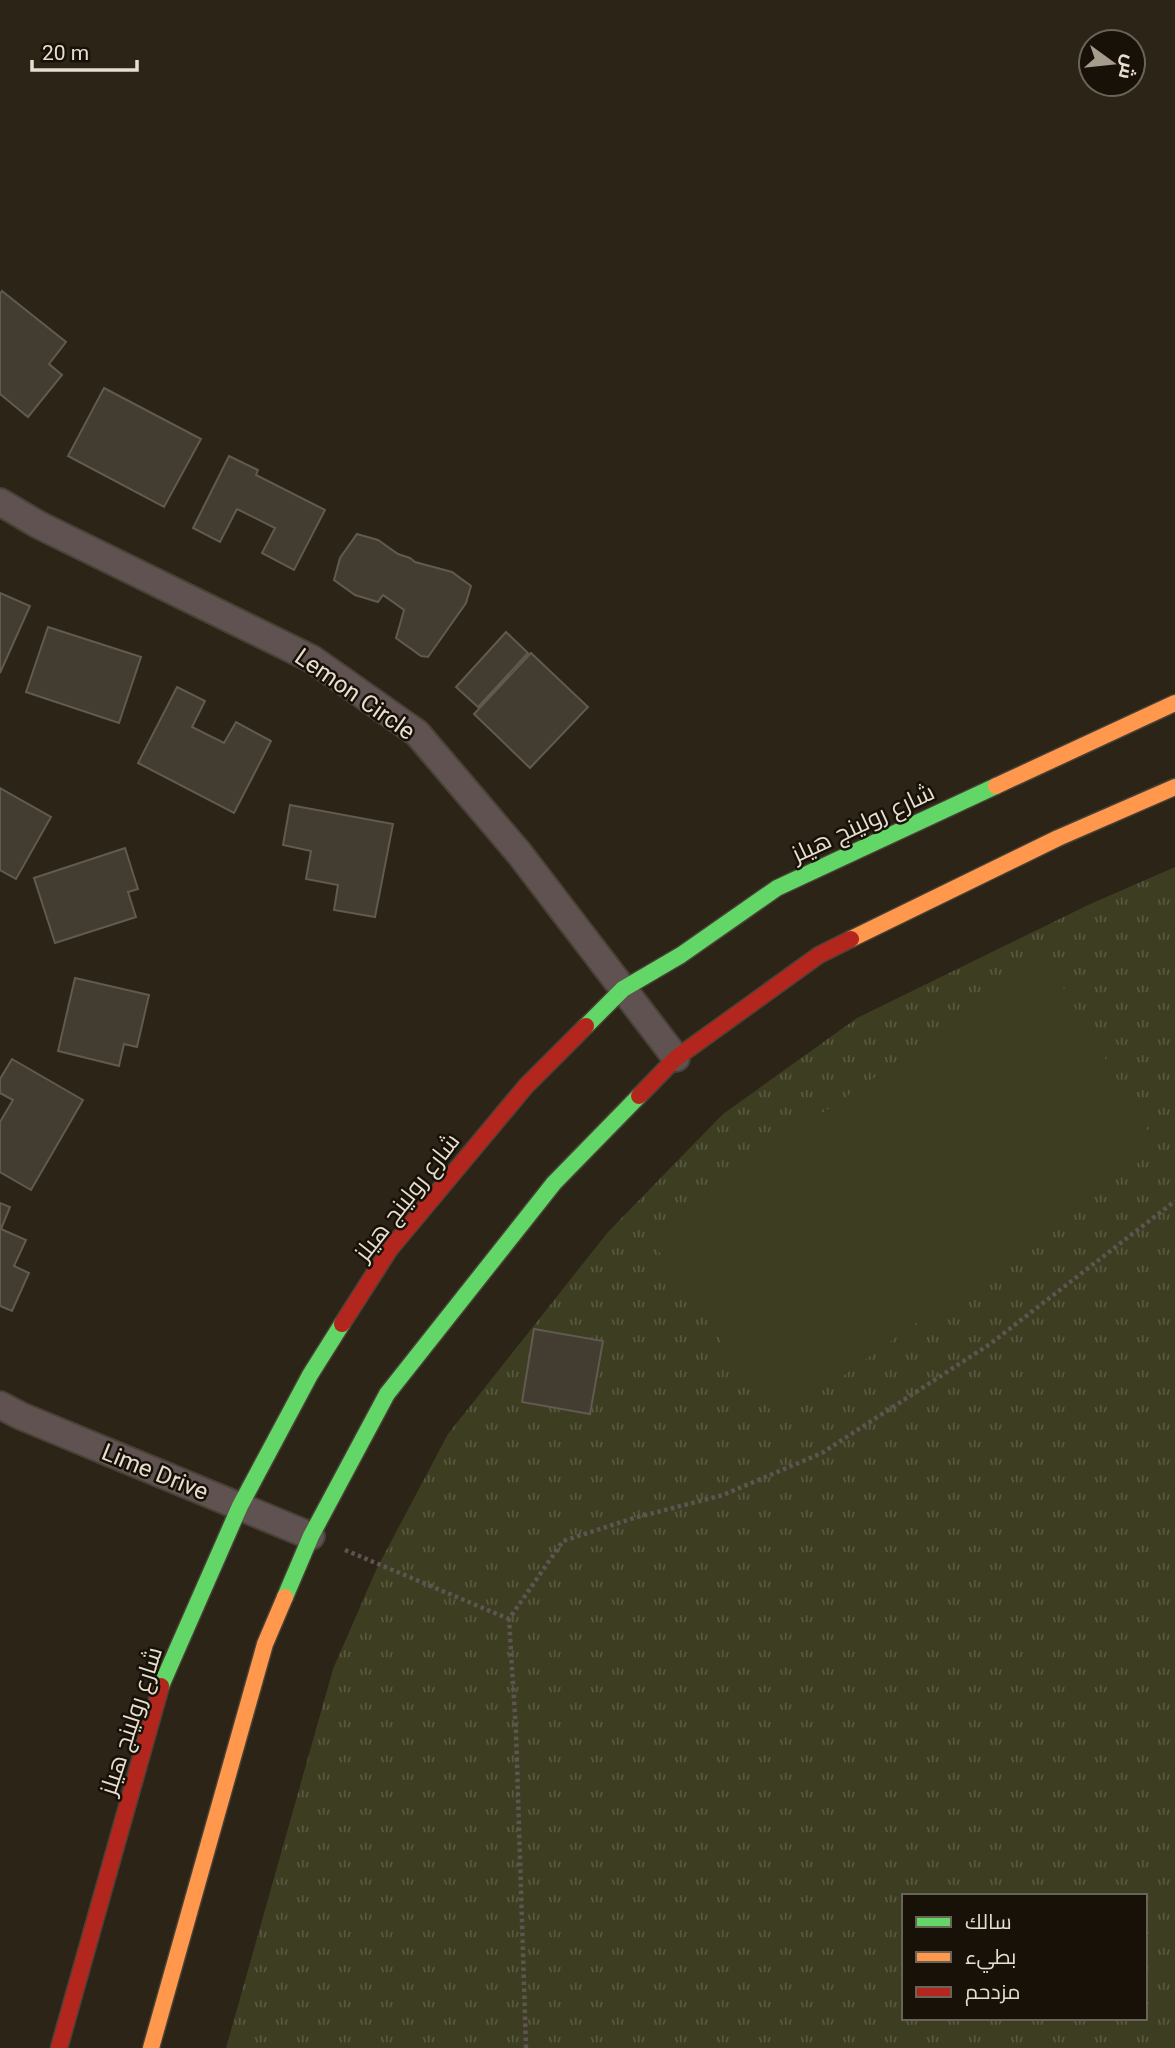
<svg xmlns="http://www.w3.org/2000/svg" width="1175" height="2048" font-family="Roboto,Cairo,sans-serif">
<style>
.grass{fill:url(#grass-tufts);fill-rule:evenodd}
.green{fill:#3c3d21}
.building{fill:#433c31;stroke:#605a4f;stroke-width:2}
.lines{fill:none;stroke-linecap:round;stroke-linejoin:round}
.street-casing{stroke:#484136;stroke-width:30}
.fast-casing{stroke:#484136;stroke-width:19}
.slow-casing{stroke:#484136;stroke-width:19}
.jam-casing{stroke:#484136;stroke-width:19}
.path{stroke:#5e5450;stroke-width:4.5;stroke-dasharray:3.5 3.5;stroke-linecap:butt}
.street{stroke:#5f5251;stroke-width:26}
.fast{stroke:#63d668;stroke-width:16}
.slow{stroke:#ff974d;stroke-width:16}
.jam{stroke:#b3261e;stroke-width:16}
.labels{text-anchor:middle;stroke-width:5;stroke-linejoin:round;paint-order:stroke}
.street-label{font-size:24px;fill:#e7ded0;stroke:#171107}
</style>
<defs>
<pattern id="grass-tufts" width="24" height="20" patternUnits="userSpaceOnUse" patternTransform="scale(1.75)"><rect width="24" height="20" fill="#3c3d21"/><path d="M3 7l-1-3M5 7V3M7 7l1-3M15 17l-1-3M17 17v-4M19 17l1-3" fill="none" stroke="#585940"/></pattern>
</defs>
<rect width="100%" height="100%" fill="#2c2417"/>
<path class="grass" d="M1175,867v1181h-949l107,-379 44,-101 71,-134 160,-202 115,-118 134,-96 231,-113zM904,1896h241v122h-241z"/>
<path class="green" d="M1047,960l111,188 -379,274 -133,-189z"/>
<path class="building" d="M2,291l64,51 -17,22 13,11 -34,42 -28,-23v-100z
M104,388l97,51 -37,68 -96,-51z
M229,456l29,14 -2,5 69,35 -31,60 -32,-17 13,-25 -38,-19 -17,33 -27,-14z
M357,534l21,6 20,14 12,4 5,4 37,10 19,14 -5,17 -38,54 -7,-1 -25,-18 8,-28 -21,-15 -5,7 -23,-7 -21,-15 6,-22z
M0,593l30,13 -30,67z
M48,627l93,30 -22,66 -93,-31z
M506,632l22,21 -50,54 -22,-20z
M531,653l57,54 -58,61 -56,-54z
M177,687l28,14 -13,26 32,16 12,-21 35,19 -37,72 -96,-50z
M0,788l51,29 -35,62 -16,-9z
M290,805l103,19 -18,93 -41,-7 4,-25 -32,-6 5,-28 -28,-6z
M125,848l13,41 -10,3 8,25 -81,26 -21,-65z
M75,978l74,17 -12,52 -13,-3 -5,22 -61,-15z
M12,1059l71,41 -52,90 -31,-18v-50l13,-22 -13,-7v-14z
M0,1203l10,4 -9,22 25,11 -12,26 15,7 -17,38 -12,-5z
M534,1329l69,12 -13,73 -68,-12z"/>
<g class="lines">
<defs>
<path id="street" d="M0,502l39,23 273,134 105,74 102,120 157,205
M0,1405l21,11 290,120"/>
<path id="fast" d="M586,1026l37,-37 58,-34 96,-67 219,-102
M285,1597l26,-61 76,-142 167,-211 85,-87
M161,1686l79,-180 70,-131 32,-51"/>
<path id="slow" d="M996,786l179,-83
M851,939l207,-101 117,-51
M151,2048l114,-404 20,-47"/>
<path id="jam" d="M639,1096l37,-38 143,-103 32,-16
M342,1324l48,-75 136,-163 60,-60
M59,2048l102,-362"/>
</defs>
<use href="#street" class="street-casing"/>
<use href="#fast" class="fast-casing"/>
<use href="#slow" class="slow-casing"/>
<use href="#jam" class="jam-casing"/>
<path class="path" d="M345,1550l164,69
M526,2048l-10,-316 -7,-113 54,-78 71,-23 89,-23 99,-42 168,-109 185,-143"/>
<use href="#street" class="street"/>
<use href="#fast" class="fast"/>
<use href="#slow" class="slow"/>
<use href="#jam" class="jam"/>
</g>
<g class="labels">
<g class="street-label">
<text transform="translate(355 694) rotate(35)" y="8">Lemon Circle</text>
<text transform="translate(863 823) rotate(-25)" y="8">شارع رولينج هيلز</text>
<text transform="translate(407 1197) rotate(-52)" y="8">شارع رولينج هيلز</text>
<text transform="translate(155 1472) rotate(22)" y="8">Lime Drive</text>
<text transform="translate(131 1721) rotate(-72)" y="8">شارع رولينج هيلز</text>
</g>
</g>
<rect x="902" y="1894" width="245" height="126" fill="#171107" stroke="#6a6357" stroke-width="2"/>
<rect x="916" y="1917" width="35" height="10" fill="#63d668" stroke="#6a6357" stroke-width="2"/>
<text x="965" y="1929" font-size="21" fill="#e7ded0">سالك</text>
<rect x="916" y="1952" width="35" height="10" fill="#ff974d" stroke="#6a6357" stroke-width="2"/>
<text x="965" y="1964" font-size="21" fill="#e7ded0">بطيء</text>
<rect x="916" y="1987" width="35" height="10" fill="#b3261e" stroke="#6a6357" stroke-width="2"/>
<text x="965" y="1999" font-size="21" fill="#e7ded0">مزدحم</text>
<g transform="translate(1112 63) rotate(105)"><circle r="33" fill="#171107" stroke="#6a6357" stroke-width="2"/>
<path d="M0-5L12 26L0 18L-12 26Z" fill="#a69d8f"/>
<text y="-10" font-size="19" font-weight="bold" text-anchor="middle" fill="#e7ded0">ش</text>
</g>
<path d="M32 60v10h105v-10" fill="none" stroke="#e7ded0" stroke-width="3.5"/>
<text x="42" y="60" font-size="21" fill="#e7ded0" stroke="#171107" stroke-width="5" paint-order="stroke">20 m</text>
</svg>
